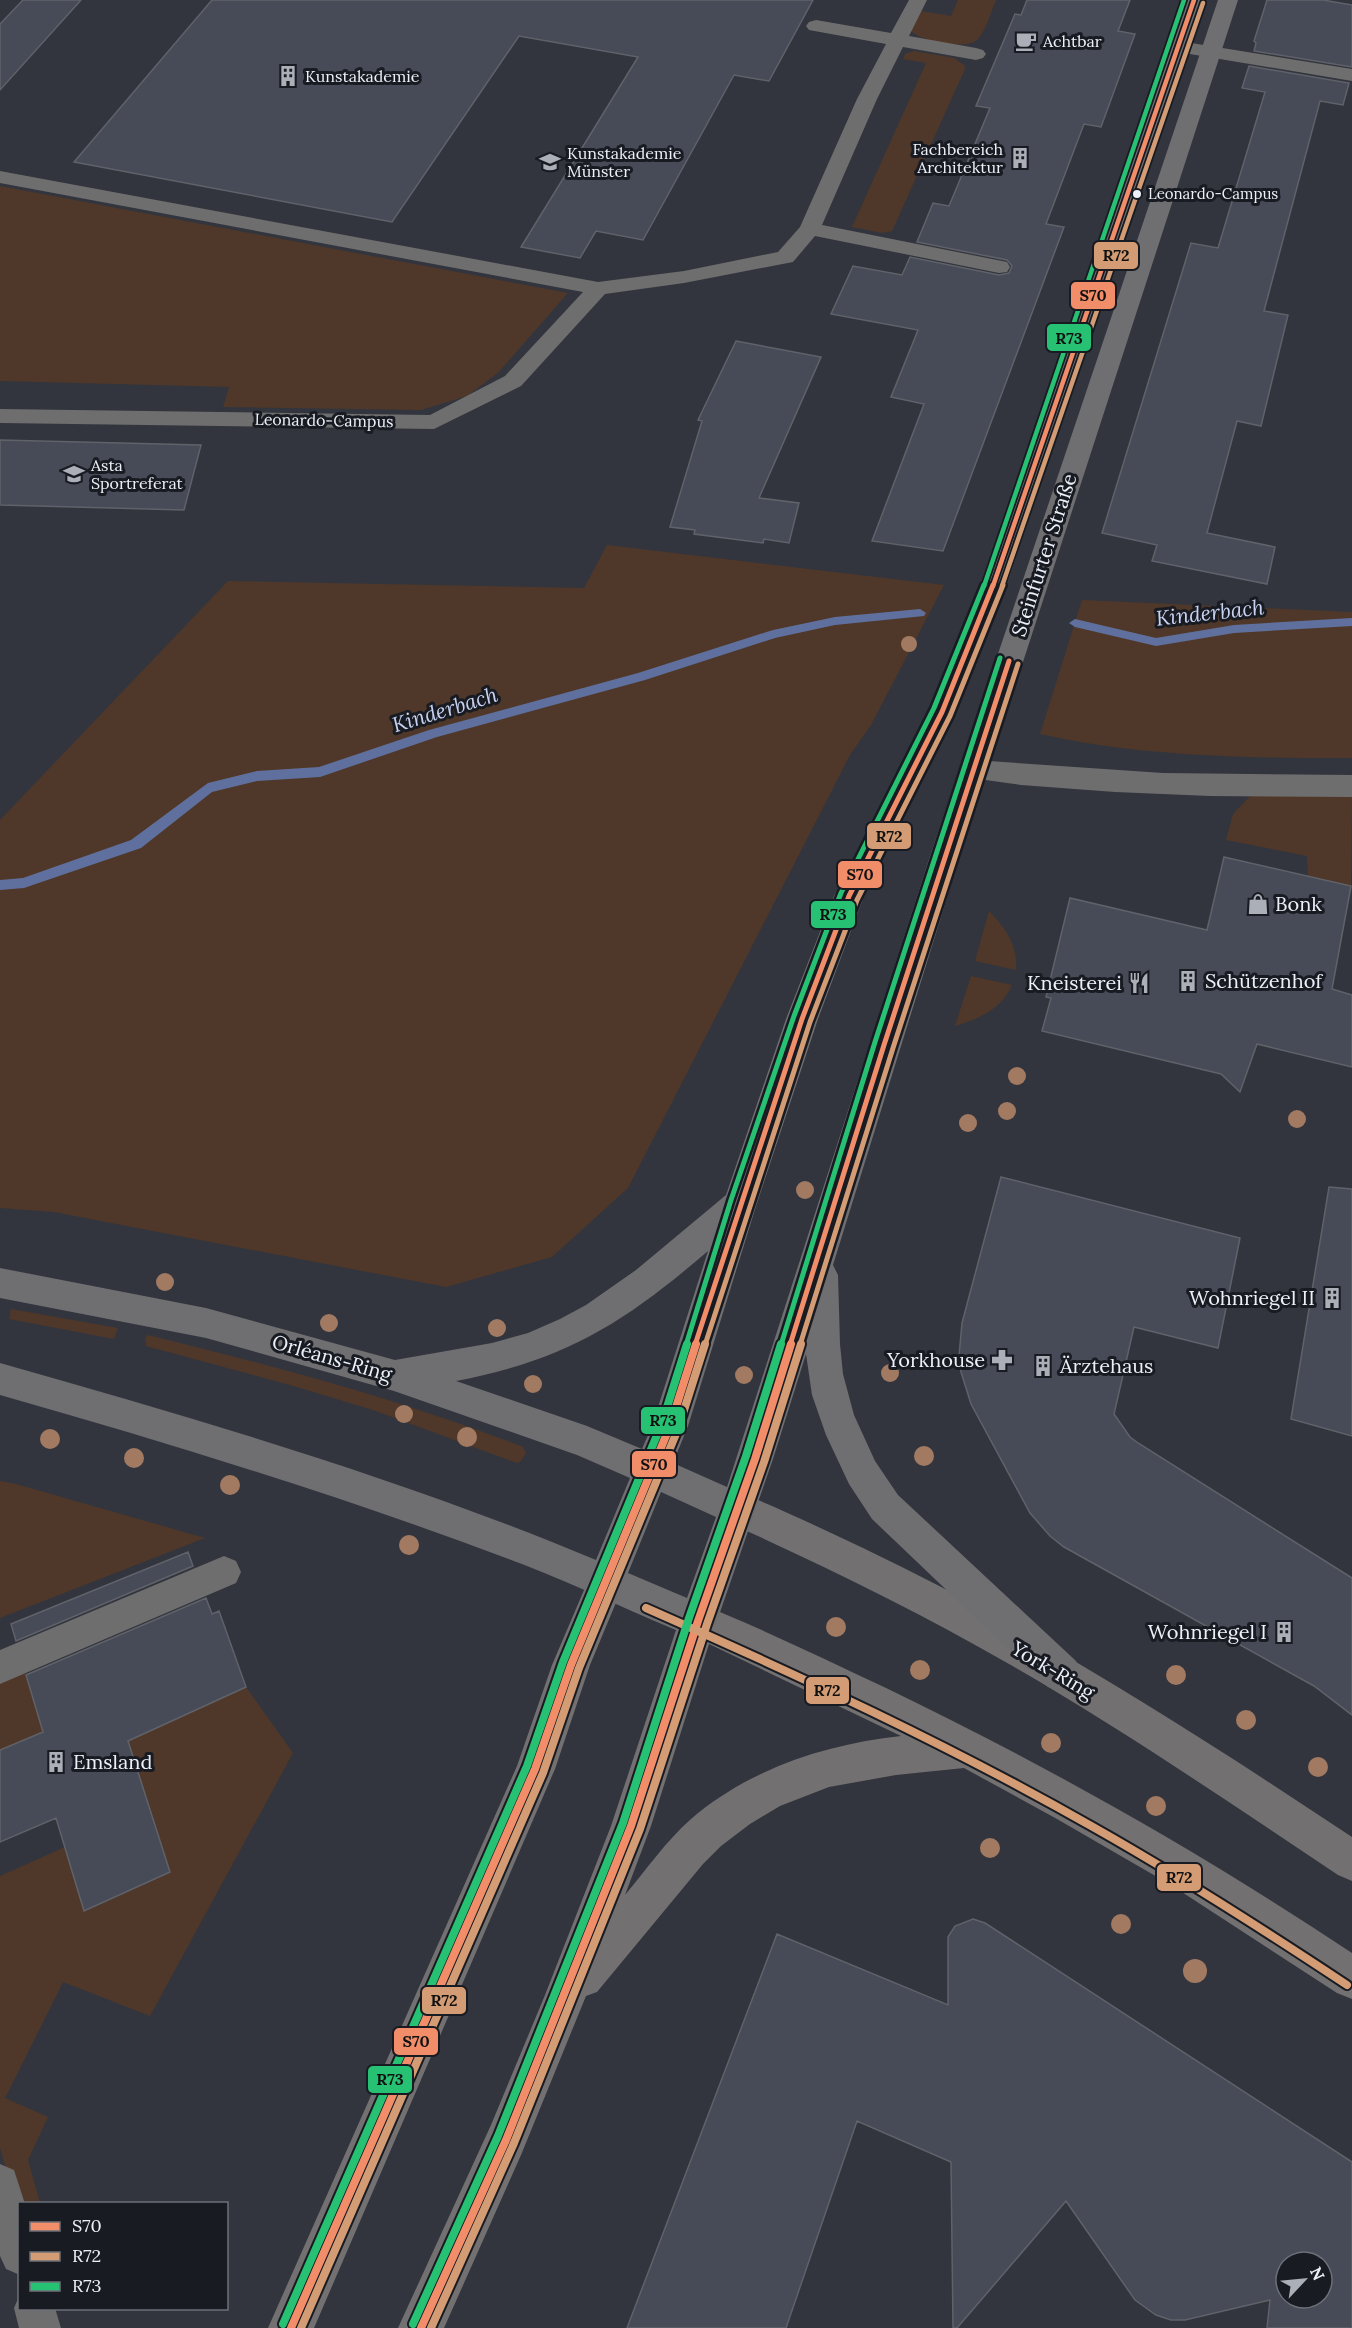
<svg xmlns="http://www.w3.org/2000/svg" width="1352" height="2328" font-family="Lora,serif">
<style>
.green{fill:#4f3829}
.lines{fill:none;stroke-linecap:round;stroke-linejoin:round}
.stream{fill:#60709e;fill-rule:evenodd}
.building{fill:#474b58;stroke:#606269;stroke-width:1.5;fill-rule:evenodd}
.service{fill:#6f6e6e;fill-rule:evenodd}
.minor{fill:#6f6e6e;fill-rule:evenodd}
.secondary{fill:#727071;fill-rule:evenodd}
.primary{fill:#6f6e71;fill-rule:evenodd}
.bus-1-far2-casing{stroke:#191b22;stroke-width:8}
.bus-1-far1-casing{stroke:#191b22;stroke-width:10}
.bus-1-casing{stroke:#191b22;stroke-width:12}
.bus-2-far2-casing{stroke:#191b22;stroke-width:8}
.bus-2-far1-casing{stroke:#191b22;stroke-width:10}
.bus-2-casing{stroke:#191b22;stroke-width:12}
.bus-3-far2-casing{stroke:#191b22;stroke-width:8}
.bus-3-far1-casing{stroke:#191b22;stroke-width:10}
.bus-3-casing{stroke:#191b22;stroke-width:12}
.bus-1-far2{stroke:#f28d69;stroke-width:4.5}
.bus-1-far1{stroke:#f28d69;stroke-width:5}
.bus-1{stroke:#f28d69;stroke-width:8}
.bus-2-far2{stroke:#d39c74;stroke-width:4.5}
.bus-2-far1{stroke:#d39c74;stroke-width:5}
.bus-2{stroke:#d39c74;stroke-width:8}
.bus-3-far2{stroke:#26c172;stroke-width:4.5}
.bus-3-far1{stroke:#26c172;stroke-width:5}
.bus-3{stroke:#26c172;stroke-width:8}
.tree{fill:#a27a62}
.bus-dot{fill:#ecf0f9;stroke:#191b22;stroke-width:2}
.labels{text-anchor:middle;stroke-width:6;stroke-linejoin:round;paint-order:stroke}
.far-bus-label{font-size:15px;fill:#ecf0f9;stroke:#191b22;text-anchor:start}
.far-poi-label{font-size:16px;fill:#ecf0f9;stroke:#191b22;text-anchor:start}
.far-street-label{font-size:16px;fill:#ecf0f9;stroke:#191b22}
.street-label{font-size:20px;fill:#ecf0f9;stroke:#191b22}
.poi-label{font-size:20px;fill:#ecf0f9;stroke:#191b22;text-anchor:start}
.water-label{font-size:21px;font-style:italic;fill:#c8d3f2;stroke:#191b22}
.line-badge{stroke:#191b22;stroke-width:2}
.pale-badge-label{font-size:16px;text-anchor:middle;font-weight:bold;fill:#111}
</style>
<rect width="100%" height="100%" fill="#32353e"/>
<path class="green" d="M958,0h38c-5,12 -10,30 -18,39 -11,12 -59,2 -68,-9l11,-19 30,5z
M914,51l40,7 10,7 1,4 -73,162 -10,2 -30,-6 74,-164 -23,-4 2,-5z
M0,186l568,107 -70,80 -31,23 -46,14 -198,-3 6,-20 -229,-6z
M607,545l337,40 -73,140 -21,30 -222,433 -76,69 -106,30 -392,-75 -54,-4v-388l228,-239 356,7z
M1082,600l270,12v146c-104,0 -210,-1 -312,-24z
M1352,786l-1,100 -43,-10 -1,-20 -81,-16 7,-26 25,-26z
M989,911c17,17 29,35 27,59l-41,-9z
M971,976l41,9c-10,24 -33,34 -57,41z
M11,1309l107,19 -4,11 -105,-20z
M148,1335c127,31 253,65 375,112l3,6 -6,9 -3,1 -144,-53 -83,-25 -144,-39 -1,-8z
M0,1481l16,3 189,54 -205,80z
M24,1669l19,63 -43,18v-71z
M246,1687l47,66 -143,263 -87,-34 -58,116 43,19 -20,43 12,43 -20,1 -1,11 -19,-67v-272l65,-29 20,64 85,-38 -28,-89 -33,-34z"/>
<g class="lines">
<path class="stream" d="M920,609l6,4 -2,3 -89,9 -60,13 -130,42 -208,57 -117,40 -63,4 -45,11 -71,56 -117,40 -24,2v-10l23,-2 108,-38 77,-57 49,-12 62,-4 110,-37 209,-57 135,-43 62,-13z
M1352,618v8l-118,7 -78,13 -81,-19 -6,-4 6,-4 81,19 78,-13z"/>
</g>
<path class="building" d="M23,0h58l-81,90v-66z
M212,0h601l-44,81 -35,-6 -91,165 -47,-9 -16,27 -59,-11 117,-190 -119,-21 -127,186 -318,-60z
M1027,0h103l-12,31 17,3 -34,93 -17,-3 -38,100 18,3 -121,324 -71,-10 52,-137 -33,-7 27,-67 -87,-16 22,-48 49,9 8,-18 89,18 10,-2 3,-7 -5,-6 -90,-18 16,-39 16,3 41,-98 -14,-2 39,-92 6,1z
M1267,0h56l29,5v62l-98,-16 2,-8 -2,-2z
M1249,66l100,17 -6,22 -23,-4 -56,210 24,4 -27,111 -24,-5 -30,112 68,14 -8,37 -115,-23 5,-16 -55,-12 89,-290 27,5 47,-156 -23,-4z
M736,341l85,16 -62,141 40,5 -10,40 -25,-4 -1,4 -69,-9 1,-4 -25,-3 32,-106 -4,-1z
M0,440l201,5 -17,65 -184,-5z
M1224,857l127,29 -19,103 20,6v72l-95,-23 -17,48 -19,-18 -179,-43 9,-33 -5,-1 24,-99 137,32z
M1001,1177l239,61 -22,110 -84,-21 -20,87 16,23 8,6 214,135v137l-38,-29 -250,-139 -14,-11 -20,-23 -59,-109 -10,-32 -2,-16 3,-33z
M1329,1187l23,2v247l-61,-17z
M188,1552l5,14 -177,75 -5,-17z
M206,1598l6,16 7,-3 27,76 -118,54 42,131 -86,39 -28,-93 -56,24v-92l43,-18 -17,-57z
M973,1919l12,4 367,239v166h-85l3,-28 -85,20h-14l-15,-5 -21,-15 -69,-99 -109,127h-4l-2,-166 -94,-41 -71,207h-159l150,-394 171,71v-68l7,-11zM1286,2262h36v36h-36z"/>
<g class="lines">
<path class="service" d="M909,0h18l-18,36 67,12 7,2 3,4 -3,4 -7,2 -73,-13 -26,52 -55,126 185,37 3,5 -3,5 -8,1 -184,-37 -22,26 -109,21 -79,11 -84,92 -87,43 -434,-6v-14l430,6 75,-39 78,-84 -583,-109v-12l598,111 86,-11 94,-19 22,-25 57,-128 29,-55 -77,-14 -3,-4 3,-4 7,-2 75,13z
M1179,41l173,28v12l-180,-30 -3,-4 3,-4z
M224,1556l12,5 5,11 -5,11 -236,101v-34z
M0,2164l14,6 11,34h-5v71l-14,-6 -6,-13z
M20,2294v14h35l6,20h-42l-5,-20z"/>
<path class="minor" d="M974,760l189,13 189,2v22l-142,-1 -95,-4 -94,-7 -57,-8 -4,-7 4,-7z"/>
<path class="secondary" d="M738,1492c42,16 84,37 125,56 172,82 331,184 489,289v44l-14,-6c-108,-72 -216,-146 -329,-211 -92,-53 -187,-99 -284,-143l-5,-12 5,-12z
M606,1563l13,6 6,12 -35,84 -35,104 -241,559h-46l249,-562 35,-101 41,-96z
M698,1603c63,25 124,55 186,84 162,78 318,166 468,266v46l-15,-6 -166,-108 -114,-66 -93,-51 -68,7 -67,12 -49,19 -30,18 -29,22 -18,18 -106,128 -11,4 -65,159 -77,173h-46l93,-203 54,-130 66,-169 68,-205 6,-13zM709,1644l192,92c-75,8 -152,33 -210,83 -25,22 -45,51 -66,76l26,-69z"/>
<path class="primary" d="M1184,0h20l-196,581 -52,131 -92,184 -46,123 -61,184 -69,223 -15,37 54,24 203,-631 288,-856h20l-278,856 -127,409 5,10 2,69 3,30 11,41 21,46 23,34 178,166 5,13 -5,13 -14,5 -14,-5 -176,-168 -23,-35 -23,-49 -14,-40 -6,-41 -33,105 -56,162 -6,13 -13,5c-59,-23 -116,-52 -176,-75 -171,-65 -346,-119 -522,-169v-32c201,57 403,116 596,197l34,-82 -53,-23 -183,-64 -188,-53 -206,-40v-30l206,40 189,52 97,-17 36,-10 32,-14 26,-14 50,-35 90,-75 60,-176 48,-123 94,-184 54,-131zM708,1251l-56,175 -10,23 -55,-23 -131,-45c110,-21 168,-58 252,-130zM661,1492l55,25 -29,81 -59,-25z"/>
<defs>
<path id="bus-1-far2" d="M993,586l201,-586"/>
<path id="bus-1-far1" d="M695,1345l107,-326 47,-123 93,-184 51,-127
M790,1345l94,-300 125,-384"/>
<path id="bus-1" d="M291,2328l244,-559 36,-104 99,-239 26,-82
M421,2328l85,-188 125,-314 67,-205 57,-162 36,-115"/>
<path id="bus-2-far2" d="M1002,586l201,-583"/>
<path id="bus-2-far1" d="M705,1345l105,-323 47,-122 93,-184 53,-131
M800,1345l93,-297 125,-384"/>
<path id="bus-2" d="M646,1608c152,67 303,137 447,219 87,49 171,103 254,158
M301,2328l242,-555 36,-105 99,-239 27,-85
M431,2328l83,-185 126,-314 67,-205 57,-162 37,-118"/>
<path id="bus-3-far2" d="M984,586l200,-586"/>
<path id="bus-3-far1" d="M686,1345l45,-145 63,-184 47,-123 93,-185 50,-123
M781,1345l94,-303 125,-384"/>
<path id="bus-3" d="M283,2324l244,-558 36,-104 99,-239 25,-79
M413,2324l85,-188 125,-313 66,-205 57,-162 35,-112"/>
</defs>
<use href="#bus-1-far2" class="bus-1-far2-casing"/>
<use href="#bus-1-far1" class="bus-1-far1-casing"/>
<use href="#bus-1" class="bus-1-casing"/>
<use href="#bus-2-far2" class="bus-2-far2-casing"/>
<use href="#bus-2-far1" class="bus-2-far1-casing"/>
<use href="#bus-2" class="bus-2-casing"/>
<use href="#bus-3-far2" class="bus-3-far2-casing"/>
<use href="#bus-3-far1" class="bus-3-far1-casing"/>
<use href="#bus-3" class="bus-3-casing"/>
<use href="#bus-1-far2" class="bus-1-far2"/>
<use href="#bus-1-far1" class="bus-1-far1"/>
<use href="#bus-1" class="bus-1"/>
<use href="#bus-2-far2" class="bus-2-far2"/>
<use href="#bus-2-far1" class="bus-2-far1"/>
<use href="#bus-2" class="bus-2"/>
<use href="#bus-3-far2" class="bus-3-far2"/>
<use href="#bus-3-far1" class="bus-3-far1"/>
<use href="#bus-3" class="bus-3"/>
</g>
<g class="tree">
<circle cx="909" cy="644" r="8"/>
<circle cx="1017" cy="1076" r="9"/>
<circle cx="1007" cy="1111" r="9"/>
<circle cx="1297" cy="1119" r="9"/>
<circle cx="968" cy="1123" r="9"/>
<circle cx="805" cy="1190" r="9"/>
<circle cx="165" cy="1282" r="9"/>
<circle cx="329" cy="1323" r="9"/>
<circle cx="497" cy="1328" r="9"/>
<circle cx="890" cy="1373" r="9"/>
<circle cx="744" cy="1375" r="9"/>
<circle cx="533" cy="1384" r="9"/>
<circle cx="404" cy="1414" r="9"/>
<circle cx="467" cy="1437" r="10"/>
<circle cx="50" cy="1439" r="10"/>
<circle cx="924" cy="1456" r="10"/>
<circle cx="134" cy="1458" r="10"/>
<circle cx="230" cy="1485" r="10"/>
<circle cx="409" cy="1545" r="10"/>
<circle cx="836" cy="1627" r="10"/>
<circle cx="920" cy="1670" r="10"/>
<circle cx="1176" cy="1675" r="10"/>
<circle cx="1246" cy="1720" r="10"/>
<circle cx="1051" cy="1743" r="10"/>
<circle cx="1318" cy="1767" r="10"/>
<circle cx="1156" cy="1806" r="10"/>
<circle cx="990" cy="1848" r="10"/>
<circle cx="1121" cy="1924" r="10"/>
<circle cx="1195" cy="1971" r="12"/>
</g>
<defs>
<symbol id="cafe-bare" viewBox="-9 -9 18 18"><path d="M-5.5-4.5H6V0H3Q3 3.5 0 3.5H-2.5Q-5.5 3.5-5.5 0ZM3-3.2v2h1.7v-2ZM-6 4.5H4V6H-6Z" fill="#abafb8" stroke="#191b22" stroke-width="2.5" paint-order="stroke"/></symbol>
<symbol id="building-bare" viewBox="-9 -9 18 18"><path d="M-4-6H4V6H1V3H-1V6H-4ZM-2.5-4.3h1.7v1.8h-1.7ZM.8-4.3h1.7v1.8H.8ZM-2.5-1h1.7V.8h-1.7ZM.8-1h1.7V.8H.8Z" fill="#abafb8" stroke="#191b22" stroke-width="2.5" paint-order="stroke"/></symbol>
<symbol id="university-bare" viewBox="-9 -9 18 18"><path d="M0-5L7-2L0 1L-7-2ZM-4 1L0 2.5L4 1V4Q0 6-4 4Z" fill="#abafb8" stroke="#191b22" stroke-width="2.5" paint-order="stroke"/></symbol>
<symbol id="shop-bare" viewBox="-9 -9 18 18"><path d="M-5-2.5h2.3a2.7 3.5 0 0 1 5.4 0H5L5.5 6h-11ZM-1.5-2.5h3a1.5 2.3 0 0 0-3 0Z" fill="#abafb8" stroke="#191b22" stroke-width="2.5" paint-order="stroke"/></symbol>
<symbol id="restaurant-bare" viewBox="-9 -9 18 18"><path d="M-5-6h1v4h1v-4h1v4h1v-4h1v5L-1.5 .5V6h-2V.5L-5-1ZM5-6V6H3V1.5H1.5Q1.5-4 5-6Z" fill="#abafb8" stroke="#191b22" stroke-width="2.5" paint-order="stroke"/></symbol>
<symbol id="pharmacy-bare" viewBox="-9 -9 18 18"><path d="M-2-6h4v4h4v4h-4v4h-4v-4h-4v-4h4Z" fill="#abafb8" stroke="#191b22" stroke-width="2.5" paint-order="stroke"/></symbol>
</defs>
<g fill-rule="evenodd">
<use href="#cafe-bare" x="1011" y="26" width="30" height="30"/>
<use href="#building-bare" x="273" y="61" width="30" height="30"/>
<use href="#building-bare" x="1005" y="143" width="30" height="30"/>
<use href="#university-bare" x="535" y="147" width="30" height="30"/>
<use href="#university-bare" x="59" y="459" width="30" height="30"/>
<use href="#shop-bare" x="1243" y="889" width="30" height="30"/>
<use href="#building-bare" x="1173" y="966" width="30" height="30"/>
<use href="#restaurant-bare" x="1124" y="968" width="30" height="30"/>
<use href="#building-bare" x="1317" y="1283" width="30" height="30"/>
<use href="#pharmacy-bare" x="987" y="1345" width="30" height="30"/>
<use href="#building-bare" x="1028" y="1351" width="30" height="30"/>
<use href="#building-bare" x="1269" y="1617" width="30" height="30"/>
<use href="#building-bare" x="41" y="1747" width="30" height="30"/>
</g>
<circle class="bus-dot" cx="1137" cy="194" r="5"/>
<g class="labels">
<g class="far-bus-label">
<text x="1148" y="199">Leonardo-Campus</text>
</g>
<g class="far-poi-label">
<text x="1043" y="47">Achtbar</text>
<text x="305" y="82">Kunstakademie</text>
<text x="1003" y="155" text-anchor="end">Fachbereich<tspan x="1003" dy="18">Architektur</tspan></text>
<text x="567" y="159">Kunstakademie<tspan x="567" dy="18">Münster</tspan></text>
<text x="91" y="471">Asta<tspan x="91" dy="18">Sportreferat</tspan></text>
</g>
<g class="far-street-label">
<text transform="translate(324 420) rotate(1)" y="6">Leonardo-Campus</text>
</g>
<g class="street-label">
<text transform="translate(1044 555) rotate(-72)" y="7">Steinfurter Straße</text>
<text transform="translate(332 1358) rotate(16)" y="7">Orléans-Ring</text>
<text transform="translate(1053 1670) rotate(31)" y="7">York-Ring</text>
</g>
<g class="poi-label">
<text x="1275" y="911">Bonk</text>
<text x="1205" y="988">Schützenhof</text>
<text x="1122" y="990" text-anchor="end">Kneisterei</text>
<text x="1315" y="1305" text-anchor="end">Wohnriegel II</text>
<text x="985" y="1367" text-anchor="end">Yorkhouse</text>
<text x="1060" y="1373">Ärztehaus</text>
<text x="1267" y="1639" text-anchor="end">Wohnriegel I</text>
<text x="73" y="1769">Emsland</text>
</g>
<g class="water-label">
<text transform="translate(1210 613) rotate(-6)" y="7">Kinderbach</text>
<text transform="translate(445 710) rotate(-17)" y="7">Kinderbach</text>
</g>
</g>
<g class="line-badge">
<rect x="1093" y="241" width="46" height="29" rx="6" fill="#d39c74"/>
<rect x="1070" y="281" width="46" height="29" rx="6" fill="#f28d69"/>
<rect x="1046" y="323" width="46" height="29" rx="6" fill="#26c172"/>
<rect x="866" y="822" width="46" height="28" rx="6" fill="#d39c74"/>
<rect x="837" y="860" width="46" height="29" rx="6" fill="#f28d69"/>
<rect x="810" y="900" width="46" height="29" rx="6" fill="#26c172"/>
<rect x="640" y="1406" width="46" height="29" rx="6" fill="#26c172"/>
<rect x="631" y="1450" width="46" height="28" rx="6" fill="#f28d69"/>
<rect x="805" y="1676" width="45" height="29" rx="6" fill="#d39c74"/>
<rect x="1156" y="1863" width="46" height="29" rx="6" fill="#d39c74"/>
<rect x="421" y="1986" width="46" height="29" rx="6" fill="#d39c74"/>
<rect x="393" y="2027" width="46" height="29" rx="6" fill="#f28d69"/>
<rect x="367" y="2065" width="46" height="29" rx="6" fill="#26c172"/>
</g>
<g class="pale-badge-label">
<text x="1116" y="261">R72</text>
<text x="1093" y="301">S70</text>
<text x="1069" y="344">R73</text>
<text x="889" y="842">R72</text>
<text x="860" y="880">S70</text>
<text x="833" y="920">R73</text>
<text x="663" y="1426">R73</text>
<text x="654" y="1470">S70</text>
<text x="827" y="1696">R72</text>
<text x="1179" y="1883">R72</text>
<text x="444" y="2006">R72</text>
<text x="416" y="2047">S70</text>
<text x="390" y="2085">R73</text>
</g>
<rect x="18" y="2202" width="210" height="108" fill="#191b22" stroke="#6d7078" stroke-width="1.5"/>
<rect x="30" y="2222" width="30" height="9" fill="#f28d69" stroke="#6d7078" stroke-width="1.5"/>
<text x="72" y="2232" font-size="18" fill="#ecf0f9">S70</text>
<rect x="30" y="2252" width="30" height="9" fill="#d39c74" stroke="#6d7078" stroke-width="1.5"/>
<text x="72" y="2262" font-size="18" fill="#ecf0f9">R72</text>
<rect x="30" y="2282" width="30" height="9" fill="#26c172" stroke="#6d7078" stroke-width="1.5"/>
<text x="72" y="2292" font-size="18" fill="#ecf0f9">R73</text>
<g transform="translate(1304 2280) rotate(64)"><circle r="28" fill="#191b22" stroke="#6d7078" stroke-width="1.5"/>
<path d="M0-4.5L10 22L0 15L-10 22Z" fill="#abafb8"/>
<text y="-9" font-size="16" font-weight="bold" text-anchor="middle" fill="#ecf0f9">N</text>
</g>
</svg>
